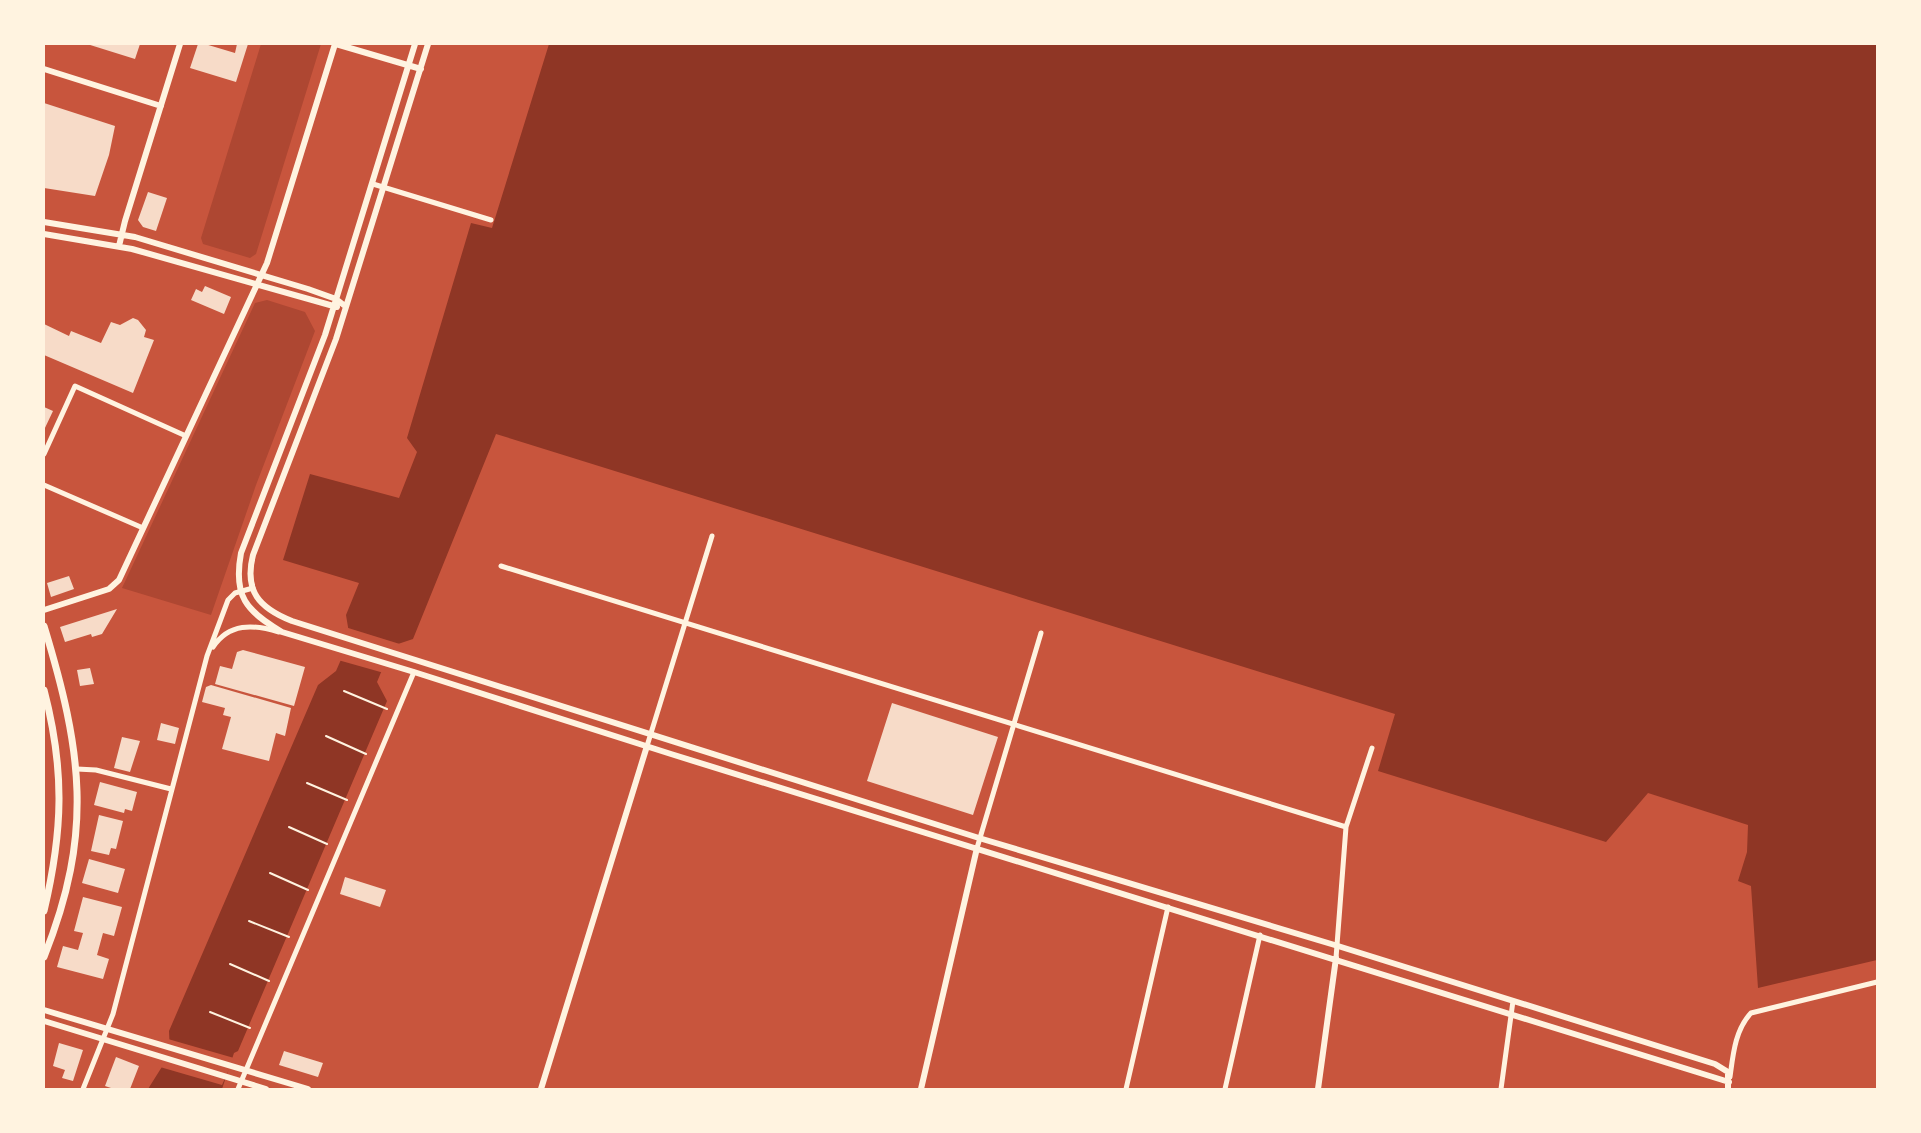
<svg xmlns="http://www.w3.org/2000/svg" width="1921" height="1133" font-family="Figtree,sans-serif">
<style>
.green{fill:#ae4732}
.water{fill:#8f3625}
.pier{fill:#c8553d}
.building{fill:#f7dbc8}
.lines{fill:none;stroke-linecap:round;stroke-linejoin:round}
.path{stroke:#fff3e0;stroke-width:2}
.minor{stroke:#fff3e0;stroke-width:5}
.tertiary{stroke:#fff3e0;stroke-width:6}
.secondary{stroke:#fff3e0;stroke-width:7}
</style>
<rect width="100%" height="100%" fill="#c8553d"/>
<path class="green" d="M261,44h60l-65,210 -6,4 -47,-14 -2,-6z
M267,300l38,12 10,19 -59,154 -45,130 -89,-27 133,-285z"/>
<path class="water" d="M549,44h1328v916l-119,28 -7,-102 -13,-5 9,-29 1,-27 -100,-32 -42,49 -228,-71 17,-57 -899,-280 -83,205 -21,7 -15,36 10,19 -149,350 -4,2 -12,36h-74l22,-35 -1,-23 149,-346 18,-14 14,-32 -4,-24 13,-32 -76,-23 27,-86 89,24 18,-46 -10,-14 64,-215 21,5z"/>
<path class="pier" d="M345,627l58,18 -9,3 -10,25 -46,-13 9,-21z
M168,1039l66,19 -12,27 -62,-18 7,-14z"/>
<path class="building" d="M87,44h53l-5,15z
M198,44h7l30,9 2,-9h11l-12,38 -46,-14z
M44,103l71,23 -6,29 -14,41 -51,-8z
M148,192l19,6 -11,33 -13,-4 -5,-7z
M205,286l26,11 -7,17 -33,-14 5,-11 6,3z
M133,318l5,2 8,10 -2,7 10,3 -21,53 -89,-38v-31l25,12 2,-5 30,12 10,-21 9,3z
M44,407l9,4 -9,19z
M69,576l5,13 -23,8 -4,-14z
M117,609l-15,25 -10,3 -1,-3 -26,8 -5,-15z
M243,650l62,17 -11,39 -79,-22 5,-18 12,3 5,-17z
M90,668l4,16 -14,2 -3,-16z
M211,685l80,23 -6,28 -9,-3 -7,28 -47,-12 9,-32 -8,-2 2,-7 -23,-6 4,-15z
M892,703l106,34 -25,78 -106,-34z
M161,723l18,5 -4,16 -18,-4z
M122,737l18,4 -10,31 -16,-4z
M100,782l37,10 -5,19 -7,-2 -1,4 -30,-8z
M99,815l24,6 -7,28 -5,-1 -2,7 -18,-4z
M89,859l36,10 -7,24 -36,-10z
M345,877l41,13 -6,17 -40,-13z
M83,897l39,10 -8,29 -11,-3 -6,22 12,4 -6,20 -46,-12 6,-21 15,4 5,-17 -9,-2z
M59,1043l24,7 -10,31 -11,-3 3,-8 -12,-4z
M284,1051l39,12 -5,14 -39,-12z
M116,1057l23,9 -9,23h-16l-9,-3z"/>
<g class="lines">
<path class="path" d="M344,691l43,18
M326,736l40,18
M307,783l40,17
M289,827l38,17
M270,873l38,17
M249,921l40,16
M230,964l39,17
M210,1012l40,16"/>
<path class="minor" d="M373,184l118,36
M44,454l31,-68 111,50
M44,485l99,43
M501,566l845,261
M213,647c16,-24 40,-23 66,-15
M647,746l65,-210
M77,769l19,1 75,19
M977,848l64,-215
M1336,958l10,-131 26,-79
M1730,1077c3,-22 5,-47 21,-64l126,-31
M83,1089l30,-75 94,-358 21,-56 7,-7 18,-5
M238,1089l176,-417
M1126,1089l42,-182
M1225,1089l35,-154
M1501,1089l12,-88"/>
<path class="tertiary" d="M336,44l85,25
M415,44l-90,291 -84,218c-8,43 5,58 41,79l132,40 257,82 1058,328
M428,44l-92,295 -83,216c-9,36 6,53 39,66l687,217 359,108 377,118 13,8v17
M44,69l117,37
M44,222l91,15 173,52 28,10 9,7
M44,234l88,15 205,58
M119,246l6,-25 55,-177
M44,610l65,-21 10,-9 148,-317 68,-219
M44,1010l264,79
M44,1021l222,68
M541,1089l106,-343
M921,1089l56,-241
M1318,1089l18,-131"/>
<path class="secondary" d="M44,626c38,125 50,206 0,331
M44,690c21,80 19,141 0,221"/>
</g>
<rect width="1921" height="1133" fill="none" stroke="#fff3e0" stroke-width="90"/>
</svg>
